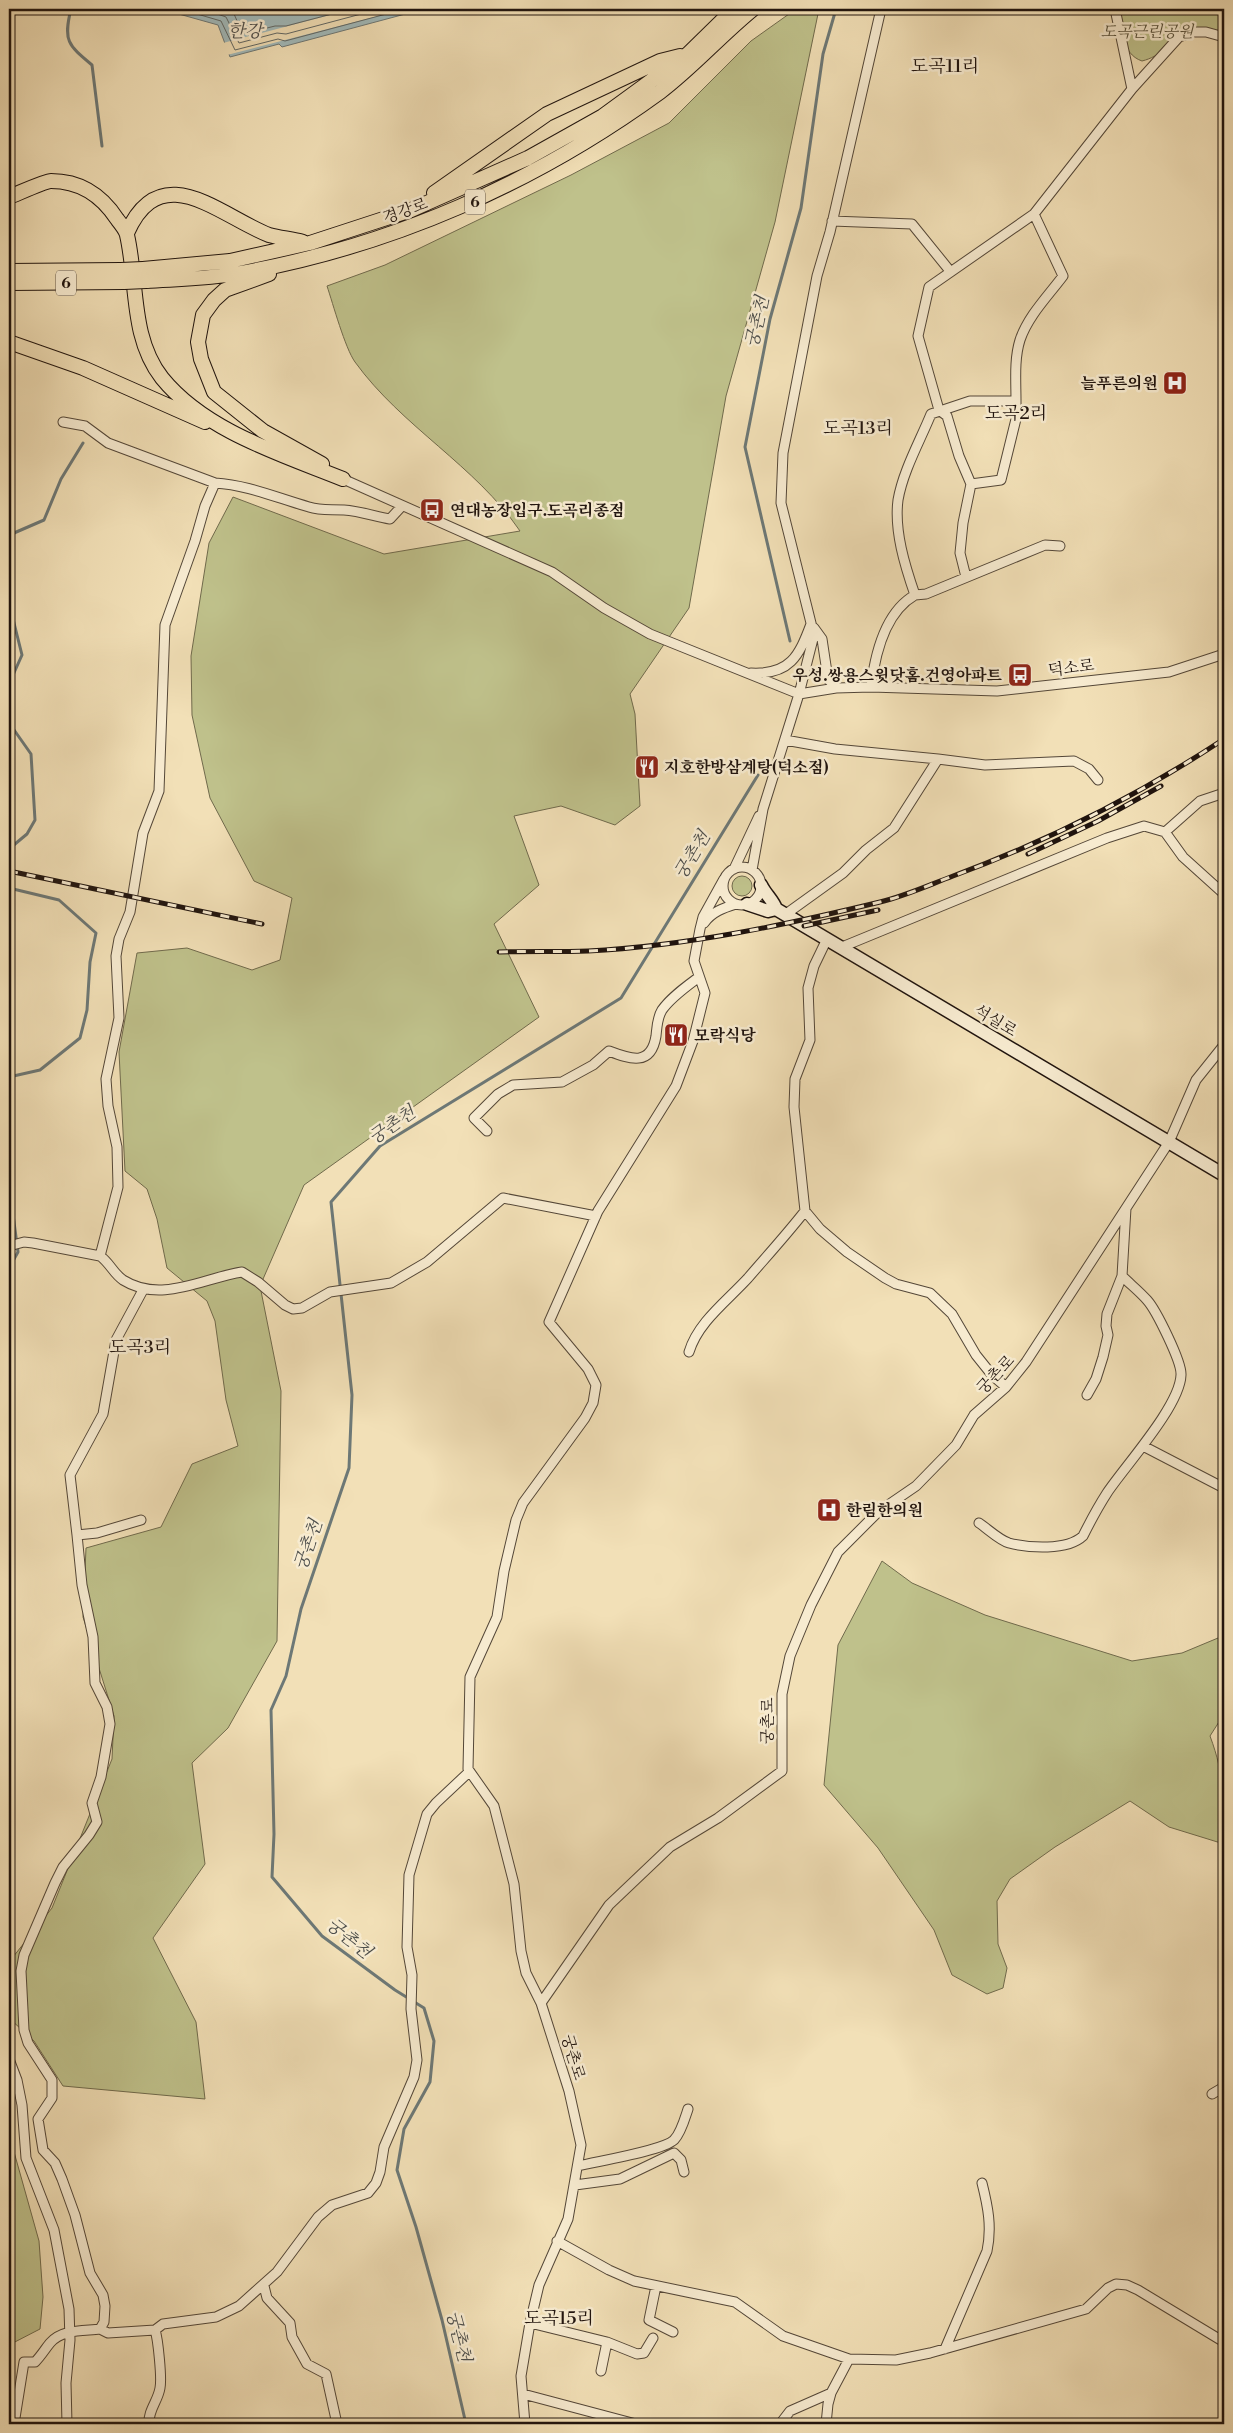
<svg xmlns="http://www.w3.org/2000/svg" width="1233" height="2433" font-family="'Libre Bodoni','Noto Serif KR',serif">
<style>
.green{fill:#bfc18b;stroke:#706a4c}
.water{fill:#a1babb;stroke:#6d7876}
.pier{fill:#f2e0b7}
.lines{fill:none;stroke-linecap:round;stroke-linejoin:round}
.shore{stroke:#606764;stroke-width:1}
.stream{stroke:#6d7876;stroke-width:3}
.street-casing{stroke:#544738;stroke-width:11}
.secondary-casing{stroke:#20140e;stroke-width:15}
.primary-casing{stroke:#20140e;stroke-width:16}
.street{stroke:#f7ebd0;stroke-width:9}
.secondary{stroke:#f7ebd0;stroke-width:12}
.primary{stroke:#f2e0b7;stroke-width:14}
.rail-casing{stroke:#20140e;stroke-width:5}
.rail{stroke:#f7ebd0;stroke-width:3;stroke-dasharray:9;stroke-linecap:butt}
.primary-bridge-casing{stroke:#20140e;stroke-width:16;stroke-linecap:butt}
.primary-bridge{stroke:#f2e0b7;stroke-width:14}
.labels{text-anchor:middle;stroke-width:5;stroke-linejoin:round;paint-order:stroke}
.shield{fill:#f7ebd0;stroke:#605448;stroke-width:1}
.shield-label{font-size:15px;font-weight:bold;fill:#20140e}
.park-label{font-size:16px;font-style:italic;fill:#58513a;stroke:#f7ebd0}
.street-label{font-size:16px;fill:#20140e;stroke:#f7ebd0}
.poi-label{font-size:16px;font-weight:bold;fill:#20140e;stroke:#f7ebd0;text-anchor:start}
.water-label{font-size:18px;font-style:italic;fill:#4d4e4b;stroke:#f7ebd0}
.neighbourhood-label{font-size:18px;fill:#20140e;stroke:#f7ebd0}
</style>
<rect width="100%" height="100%" fill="#f2e0b7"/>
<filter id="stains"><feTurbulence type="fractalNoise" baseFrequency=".004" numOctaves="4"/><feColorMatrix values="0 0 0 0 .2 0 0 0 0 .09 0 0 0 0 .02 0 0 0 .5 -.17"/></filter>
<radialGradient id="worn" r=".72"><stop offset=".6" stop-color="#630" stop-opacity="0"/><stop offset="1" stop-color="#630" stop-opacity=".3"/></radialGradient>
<path class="green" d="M796,9h23l-44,213 -49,174 -37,212 -59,86 5,20 5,92 -25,19 -54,-19 -47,10 25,69 -45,39 45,93 -235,168 -44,101 21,105 -4,250 -49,87 -36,35 13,101 -52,74 43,84 9,77 -142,-13 -29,-45 -25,-23v-56l43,-54 60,-149 2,-43 -31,-99 3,-69 75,-21 31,-63 46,-18 -12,-46 -11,-79 -8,-20 -40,-33 -10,-49 -10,-30 -22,-18 -6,-119 18,-99 50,-5 65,22 28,-10 12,-62 -38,-17 -44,-83 -18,-83 -1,-59 18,-113 24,-46 151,57 136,-23c-45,-66 -118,-104 -165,-169 -10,-14 -22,-58 -28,-76l58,-21 186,-90 98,-52 82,-82z
M1118,9h106v25c-63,-19 -42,17 -82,27 -21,-7 -20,-34 -24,-52z
M732 886a10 10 0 1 1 20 0a10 10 0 1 1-20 0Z
M882,1561l30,22 73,32 147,46 50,-8 36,-15h6v76l-14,22c15,40 14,66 14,108l-55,-17 -39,-26 -75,46 -45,32 -13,22 1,43 9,24 -4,20 -16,6 -35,-19 -18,-45 -56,-82 -54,-63 14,-140z
M9,2134l30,107 4,56 -3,32 -31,16z"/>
<path class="water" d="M161,9h263l-142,38 -3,-3 -49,13 -12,-32z"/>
<path class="pier" d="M353,9h52l-178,46 -4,-12z"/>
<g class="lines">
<path class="shore" d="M180,9l41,12 14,29 43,-11 7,2 120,-32
M203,9l23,8 13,26 38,-10 9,1 94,-25
M228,9l6,5 9,20 32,-8h11l65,-17"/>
<path class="stream" d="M71,9c-8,32 -3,36 21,56l10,81
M9,554l5,-21 30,-13 17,-41 22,-36
M9,603l13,52 -13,29
M790,641l-45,-194 25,-128 31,-111 22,-154 13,-45
M9,697l3,30 19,27 4,66 -8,14 -18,15
M9,888l50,12 37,33 -6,29 -3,48 -7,28 -40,32 -31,7
M9,1185l9,67 -9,16
M466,2424l-24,-104 -26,-93 -19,-57 7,-41 26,-47 4,-41 -10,-33 -29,-18 -73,-54 -50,-59 2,-43 -3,-124 15,-34 15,-67 48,-141 3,-73 -21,-193 49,-56 241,-148 137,-223"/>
<defs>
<path id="street" d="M1115,9l17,80
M832,221l80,3 38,47
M1016,401c0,-20 -2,-42 4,-61 8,-24 28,-44 43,-64l-29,-62
M63,422l22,4 23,17 107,40c33,2 62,15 94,24 12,4 22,2 35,3 15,1 30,6 46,9l12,-13
M343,479l209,93 52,36 46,26 149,60
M215,483l-10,23 -10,35 -30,84 -6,166 -16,42 -13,79 -11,27 -3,17 3,62 -13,61 2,27 9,41 1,40 -18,69c10,7 13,17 23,24 38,24 80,-2 119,-8l16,10 27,23 8,4 9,-1 28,-16 61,-9 36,-21 76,-64 93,18
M966,577l-6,-24 3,-30 8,-39 -12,-28 -12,-40 -8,-6 -21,-74 11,-49 105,-73 98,-125 47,-52 14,-5h13l18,5
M915,595l11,-1 119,-49 15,1
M814,628l8,11 6,40 8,9
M751,673c39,2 48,-17 60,-49
M871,687c4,-33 14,-75 44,-92 -10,-29 -21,-64 -17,-95 5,-29 22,-59 33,-86l39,-13h46v18l-15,61 -30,4
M799,694l37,-6 35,-1 126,4 172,-19 55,-18
M785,740l50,9 103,10
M1165,832l35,-31 24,-8
M723 886a19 19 0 1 1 38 0a19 19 0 1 1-38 0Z
M734,869l25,-53
M752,870l11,-61 36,-115 15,-59 -33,-132 2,-50 34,-177 13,-44 51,-223
M786,914l57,-41 23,-23 28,-22 44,-69 47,6 89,-4 15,8 9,11
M704,923c8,-11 19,-15 32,-19
M827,939l-13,27 -6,22 2,52 -15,39 -1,28 11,104 15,18 27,23 38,26 11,6 34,9 22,21 24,41 16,20 14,12
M842,947l265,-109 37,-12 21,6 18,25 41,37
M487,1131l-13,-13 24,-24 15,-9 49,-3 31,-17 16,-14c21,8 42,16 47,-15 1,-9 1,-18 6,-26 9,-13 25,-24 37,-33
M9,1246l15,-4 9,1 67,13
M689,1352c9,-30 38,-51 59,-74 19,-22 39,-44 57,-67
M1087,1395l9,-16 7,-22 5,-22 -2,-9 1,-12 15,-38 4,-68
M1143,1446l81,42
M141,1520l-44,13 -20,2 -7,-60 33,-61 13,-74 27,-50
M979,1523c9,6 20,17 30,20 20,5 58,8 74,-7 7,-14 15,-29 24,-43 18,-27 73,-87 74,-118 1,-13 -25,-65 -34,-75 -8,-9 -17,-16 -25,-24
M541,2003l-15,-30 -5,-22 -7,-67 -20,-78 -26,-37 2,-92 27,-60 7,-46 12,-51 7,-17 62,-85 8,-15 3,-18 -8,-16 -39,-47 49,-111 78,-125 17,-45 12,-48 -11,-32 6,-32 3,-12 21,-38
M9,2059l8,21 5,25 4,53 28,72 15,79 1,31 -4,43 1,41
M1212,2094l12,-7
M578,2166c20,-5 84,-15 96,-26 7,-7 11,-22 14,-31
M575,2185l45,-6 54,-26 7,7 3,12
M557,2241l52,29 25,11 101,21 48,34 66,23 47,1 34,-7 156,-44 22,-21 8,-4 11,1 11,5 86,52
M264,2286l3,12 23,25 2,14 15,27 19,10 11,50
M656,2286l-7,34 24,12
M530,2323l77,19 -6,29
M100,2329l8,4 47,-3 8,-6 53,-7 23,-11 38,-34 41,-55 14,-12 36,-12 8,-10 4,-11 4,-25 30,-70 3,-17 -6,-51 1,-34 -5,-28 2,-72 18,-61 9,-11 33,-31
M607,2342l30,12 7,-1 9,-15
M945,2349l42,-98c5,-24 1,-44 -5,-68
M523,2394l113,30
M14,2424l10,-62h11c6,-6 10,-13 15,-19 12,-14 33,-12 50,-14l4,-7 1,-16 -2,-11 -13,-22 -15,-58 -13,-36 -7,-16 -12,-13 -5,-31 14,-21v-18l-24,-37 -4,-13 -3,-59 3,-16 31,-72 8,-16 26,-32 8,-13 -5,-19 9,-26 9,-53 -3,-17 -12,-24 -2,-46 -11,-52 -5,-50
M149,2424c-1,-14 9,-23 11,-36 2,-10 -2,-49 -5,-58
M525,2424l-4,-48 9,-53 9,-38 29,-66 13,-74 -12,-54 -28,-88 68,-98 61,-58 48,-29 64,-47v-77l8,-38 21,-51 27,-53 40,-40 38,-26 40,-41 18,-30 32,-28 20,-25 143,-220 27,-62 28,-35
M780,2424l10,-13 41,-18 18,-34
M826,2424l2,-20 3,-11"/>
<path id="secondary" d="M761,885c4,9 12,15 15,24l448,266
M747,904l21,7 8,-2"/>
<path id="primary" d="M434,193l113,-79 113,-53 20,-5
M9,197c8,-3 36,-16 42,-16 30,0 51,15 66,38 4,5 9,11 10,16 11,48 3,102 35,143 43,53 119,76 181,101
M127,233c34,-77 93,-17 142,2 11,3 23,4 34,7
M143,269l87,-8 80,-18 101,-33 117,-52 75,-42 85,-62 46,-45
M9,271l112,-1
M269,274l-44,16 -11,10 -11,15 -5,27 3,17 13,33 49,39 59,33
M146,281c31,-2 63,-2 94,-8 152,-27 295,-90 420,-181 33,-25 61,-57 93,-83
M9,283l115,-1
M9,342l74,26 122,54"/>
</defs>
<use href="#street" class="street-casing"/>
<use href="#secondary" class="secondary-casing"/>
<use href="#primary" class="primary-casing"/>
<use href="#street" class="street"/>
<use href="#secondary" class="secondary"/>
<use href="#primary" class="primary"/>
<defs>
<path id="rail" d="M1028,854l70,-33 63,-35
M9,871l253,53
M804,926l74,-16
M499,952c29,-1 59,0 89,-1 98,-5 197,-26 292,-49 25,-6 49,-17 73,-26 95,-35 186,-81 271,-137"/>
</defs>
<use href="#rail" class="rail-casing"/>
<use href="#rail" class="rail"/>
<defs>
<path id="primary-bridge" d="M121,270l22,-1
M124,282l22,-1"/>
</defs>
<use href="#primary-bridge" class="primary-bridge-casing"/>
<use href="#primary-bridge" class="primary-bridge"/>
</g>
<defs>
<symbol id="hospital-square" viewBox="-11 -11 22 22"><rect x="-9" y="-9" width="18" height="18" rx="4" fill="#8f2418" stroke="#f7ebd0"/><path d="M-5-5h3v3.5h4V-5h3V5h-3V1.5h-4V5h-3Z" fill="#fff"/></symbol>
<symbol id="bus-square" viewBox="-11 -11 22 22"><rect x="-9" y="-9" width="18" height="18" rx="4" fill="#8f2418" stroke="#f7ebd0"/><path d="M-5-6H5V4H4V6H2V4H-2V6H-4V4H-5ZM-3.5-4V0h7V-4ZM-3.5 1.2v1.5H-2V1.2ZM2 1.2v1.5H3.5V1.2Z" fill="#fff"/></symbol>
<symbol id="restaurant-square" viewBox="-11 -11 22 22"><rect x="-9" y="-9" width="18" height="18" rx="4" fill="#8f2418" stroke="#f7ebd0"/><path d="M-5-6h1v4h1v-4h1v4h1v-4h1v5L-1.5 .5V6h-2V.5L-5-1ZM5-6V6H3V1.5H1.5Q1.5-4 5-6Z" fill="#fff"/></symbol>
</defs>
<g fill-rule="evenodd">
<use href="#hospital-square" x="1161" y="369" width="28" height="28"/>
<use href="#bus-square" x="418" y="496" width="28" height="28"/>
<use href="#bus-square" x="1006" y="661" width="28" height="28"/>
<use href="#restaurant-square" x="633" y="753" width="28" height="28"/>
<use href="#restaurant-square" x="662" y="1021" width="28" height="28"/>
<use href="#hospital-square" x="815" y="1496" width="28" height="28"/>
</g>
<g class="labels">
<g class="shield">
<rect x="465" y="189.5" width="20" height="25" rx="4"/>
<rect x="56" y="270.5" width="20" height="25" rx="4"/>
</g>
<g class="shield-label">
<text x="475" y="207">6</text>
<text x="66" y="288">6</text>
</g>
<g class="park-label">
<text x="1147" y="37">도곡근린공원</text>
</g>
<g class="street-label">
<text transform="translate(405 210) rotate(-20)" y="6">경강로</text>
<text transform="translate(1071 667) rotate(-7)" y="6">덕소로</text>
<text transform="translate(996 1020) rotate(31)" y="6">석실로</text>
<text transform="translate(995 1374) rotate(-47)" y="6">궁촌로</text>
<text transform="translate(767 1721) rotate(-90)" y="6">궁촌로</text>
<text transform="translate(574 2057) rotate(73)" y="6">궁촌로</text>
</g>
<g class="poi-label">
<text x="1158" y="389" text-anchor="end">늘푸른의원</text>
<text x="450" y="516">연대농장입구.도곡리종점</text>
<text x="1002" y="681" text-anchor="end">우성.쌍용스윗닷홈.건영아파트</text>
<text x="664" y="773">지호한방삼계탕(덕소점)</text>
<text x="694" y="1041">모락식당</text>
<text x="846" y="1516">한림한의원</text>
</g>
<g class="water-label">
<text x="245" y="37">한강</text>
<text transform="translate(757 322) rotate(-77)" y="6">궁촌천</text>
<text transform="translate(692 855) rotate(-59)" y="6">궁촌천</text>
<text transform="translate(392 1125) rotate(-35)" y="6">궁촌천</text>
<text transform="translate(308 1545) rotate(-71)" y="6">궁촌천</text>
<text transform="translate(349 1938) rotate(39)" y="6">궁촌천</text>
<text transform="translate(459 2336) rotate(76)" y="6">궁촌천</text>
</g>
<g class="neighbourhood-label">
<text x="945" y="72">도곡11리</text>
<text x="1016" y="419">도곡2리</text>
<text x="858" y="434">도곡13리</text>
<text x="140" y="1353">도곡3리</text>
<text x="559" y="2324">도곡15리</text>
</g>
</g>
<rect width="1233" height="2433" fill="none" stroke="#f2e0b7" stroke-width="30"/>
<rect x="10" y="10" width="1213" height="2413" fill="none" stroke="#20140e" stroke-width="2.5"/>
<rect x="15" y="15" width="1203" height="2403" fill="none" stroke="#20140e"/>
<rect width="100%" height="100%" filter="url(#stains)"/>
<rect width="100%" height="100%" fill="url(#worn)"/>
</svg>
